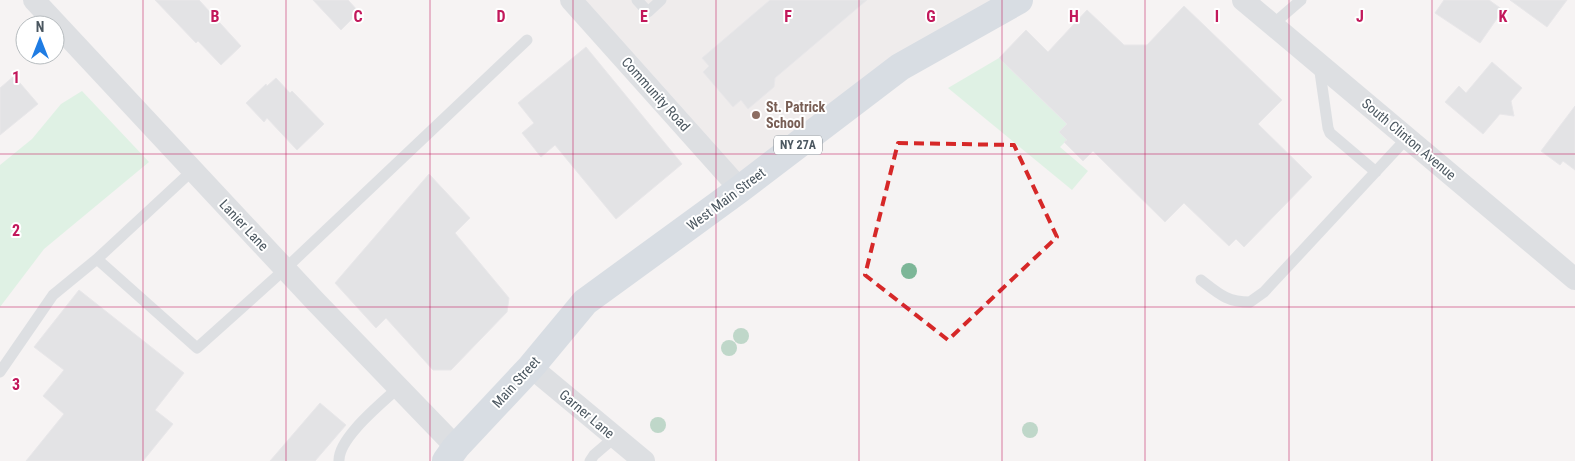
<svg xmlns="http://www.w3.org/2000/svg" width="1575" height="461" font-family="'Roboto Condensed',sans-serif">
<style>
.education{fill:#e6e4e5}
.green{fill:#c4f0d3}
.building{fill:#cdd0d5;stroke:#d7d9de}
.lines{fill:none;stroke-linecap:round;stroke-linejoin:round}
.service{stroke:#bfc8cf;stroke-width:11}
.minor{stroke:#bfc8cf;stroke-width:22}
.primary{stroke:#b4c3d0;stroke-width:28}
.tree{fill:#7cb697}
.marked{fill:none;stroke:#d62828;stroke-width:4;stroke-dasharray:10 6;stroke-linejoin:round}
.grid{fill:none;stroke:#c2185b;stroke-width:1;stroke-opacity:0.55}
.education-dot{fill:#8d6e63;stroke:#fff;stroke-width:2}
.labels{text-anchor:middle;stroke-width:4;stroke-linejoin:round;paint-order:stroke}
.shield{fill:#fff;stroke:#818990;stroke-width:1}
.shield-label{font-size:12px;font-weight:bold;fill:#4b5760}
.street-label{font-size:14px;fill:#4b5760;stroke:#fff}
.education-label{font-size:14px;font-weight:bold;fill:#785e54;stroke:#fff;text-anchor:start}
.grid-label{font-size:16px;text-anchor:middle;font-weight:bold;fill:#c2185b;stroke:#fff;stroke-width:4;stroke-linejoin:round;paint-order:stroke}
</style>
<rect width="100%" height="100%" fill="#f5f3f3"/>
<path class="education" d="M570,0h449l-279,189z"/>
<path class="green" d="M999,58l68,66 -7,8 7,8 -7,7 28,24 -16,19 -124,-102z
M82,91l67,71 -105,87 -44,58v-142l32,-26 29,-35z"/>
<path class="building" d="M155,0h44l42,46 -20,19 -23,-24 -2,2z
M313,0h35l11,12 -18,18z
M770,0h97l-92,78 -1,9 -26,22 -7,-9 -8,7 -30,-35 6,-6 -7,-8z
M1444,0h45l14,10 -23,33 -45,-30z
M1510,0h57l-20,27z
M1184,6l98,94 -24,24 54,53 -68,70 -8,-8 -7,7 -45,-43 -19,19 -72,-71 -10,10 -19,-19 3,-2 -8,-8 8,-8 -68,-66 27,-28 22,22 39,-42 37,35h23z
M586,47l96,117 -66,55 -61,-74 -14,12 -19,-24 12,-10 -16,-20z
M1492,62l30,26 -11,13 3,15 -14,-2 -17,20 -38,-32 14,-16 7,7z
M14,76l24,28 -38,31v-47z
M276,78l14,15 2,-2 32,33 -27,26 -30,-32 -3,4 -18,-19 20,-19 1,2z
M1575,106v64l-12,-9 -3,4 -19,-14z
M429,174l41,44 -15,15 54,65 -2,14 -56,58h-18l-47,-52 -10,10 -41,-45z
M79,290l105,83 -29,37 18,14 -30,37h-117l38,-47 -21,-18 21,-26 -30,-23z
M320,403l26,22 -31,36h-45z"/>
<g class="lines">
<path class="service" d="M637,0l11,12 13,-12
M1272,25l29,-25
M1319,65l9,63 2,5 46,39
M193,170l-96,89 100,89 88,-79 242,-229
M1201,280c18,14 26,22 49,22l14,-10 143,-154
M0,372l53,-77 44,-36
M339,461c-1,-23 43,-58 59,-73
M590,461l4,-6 21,-18"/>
<path class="minor" d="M34,0l281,301 141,146
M571,0l169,189
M1243,0l332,279
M531,367l113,94"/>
<path class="primary" d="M446,461l10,-14 75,-80 54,-65 155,-113 160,-122 119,-67"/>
</g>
<g class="tree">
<circle cx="909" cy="271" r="8"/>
<circle cx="741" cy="336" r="8"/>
<circle cx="729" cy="348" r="8"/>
<circle cx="658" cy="425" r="8"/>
<circle cx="1030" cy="430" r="8"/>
</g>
<path d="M0 0H1575V461H0ZM898,143l116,2 43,92 -109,103 -83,-65z" fill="#f5f3f3" fill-opacity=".55" fill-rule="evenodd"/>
<path class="marked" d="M898,143l116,2 43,92 -109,103 -83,-65z"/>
<path class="grid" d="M143,0v461M286,0v461M430,0v461M573,0v461M716,0v461M859,0v461M1002,0v461M1145,0v461M1289,0v461M1432,0v461M0,154h1575M0,307h1575"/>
<circle class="education-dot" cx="756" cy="115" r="5"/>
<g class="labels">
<rect class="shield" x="774" y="135.5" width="48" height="19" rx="4"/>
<g class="shield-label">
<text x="798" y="149">NY 27A</text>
</g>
<g class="street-label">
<text transform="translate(656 94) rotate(48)" y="5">Community Road</text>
<text transform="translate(1409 139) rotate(40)" y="5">South Clinton Avenue</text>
<text transform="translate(726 199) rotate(-37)" y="5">West Main Street</text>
<text transform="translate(244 225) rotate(47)" y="5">Lanier Lane</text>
<text transform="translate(516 382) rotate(-48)" y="5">Main Street</text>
<text transform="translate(587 414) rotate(40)" y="5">Garner Lane</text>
</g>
<g class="education-label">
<text x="766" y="112">St. Patrick<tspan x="766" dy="16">School</tspan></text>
</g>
</g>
<g class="grid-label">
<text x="215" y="22">B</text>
<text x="358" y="22">C</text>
<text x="501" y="22">D</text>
<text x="644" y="22">E</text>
<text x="788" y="22">F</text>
<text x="931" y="22">G</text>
<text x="1074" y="22">H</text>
<text x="1217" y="22">I</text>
<text x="1360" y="22">J</text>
<text x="1503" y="22">K</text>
<text x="16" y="83">1</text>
<text x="16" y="236">2</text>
<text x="16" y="390">3</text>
</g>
<g transform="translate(40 40)"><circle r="24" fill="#ffffff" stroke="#b7bcbf"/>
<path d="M0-4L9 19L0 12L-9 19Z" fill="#1f7ce3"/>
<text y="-8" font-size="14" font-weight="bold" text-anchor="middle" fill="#4b5760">N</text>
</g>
</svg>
